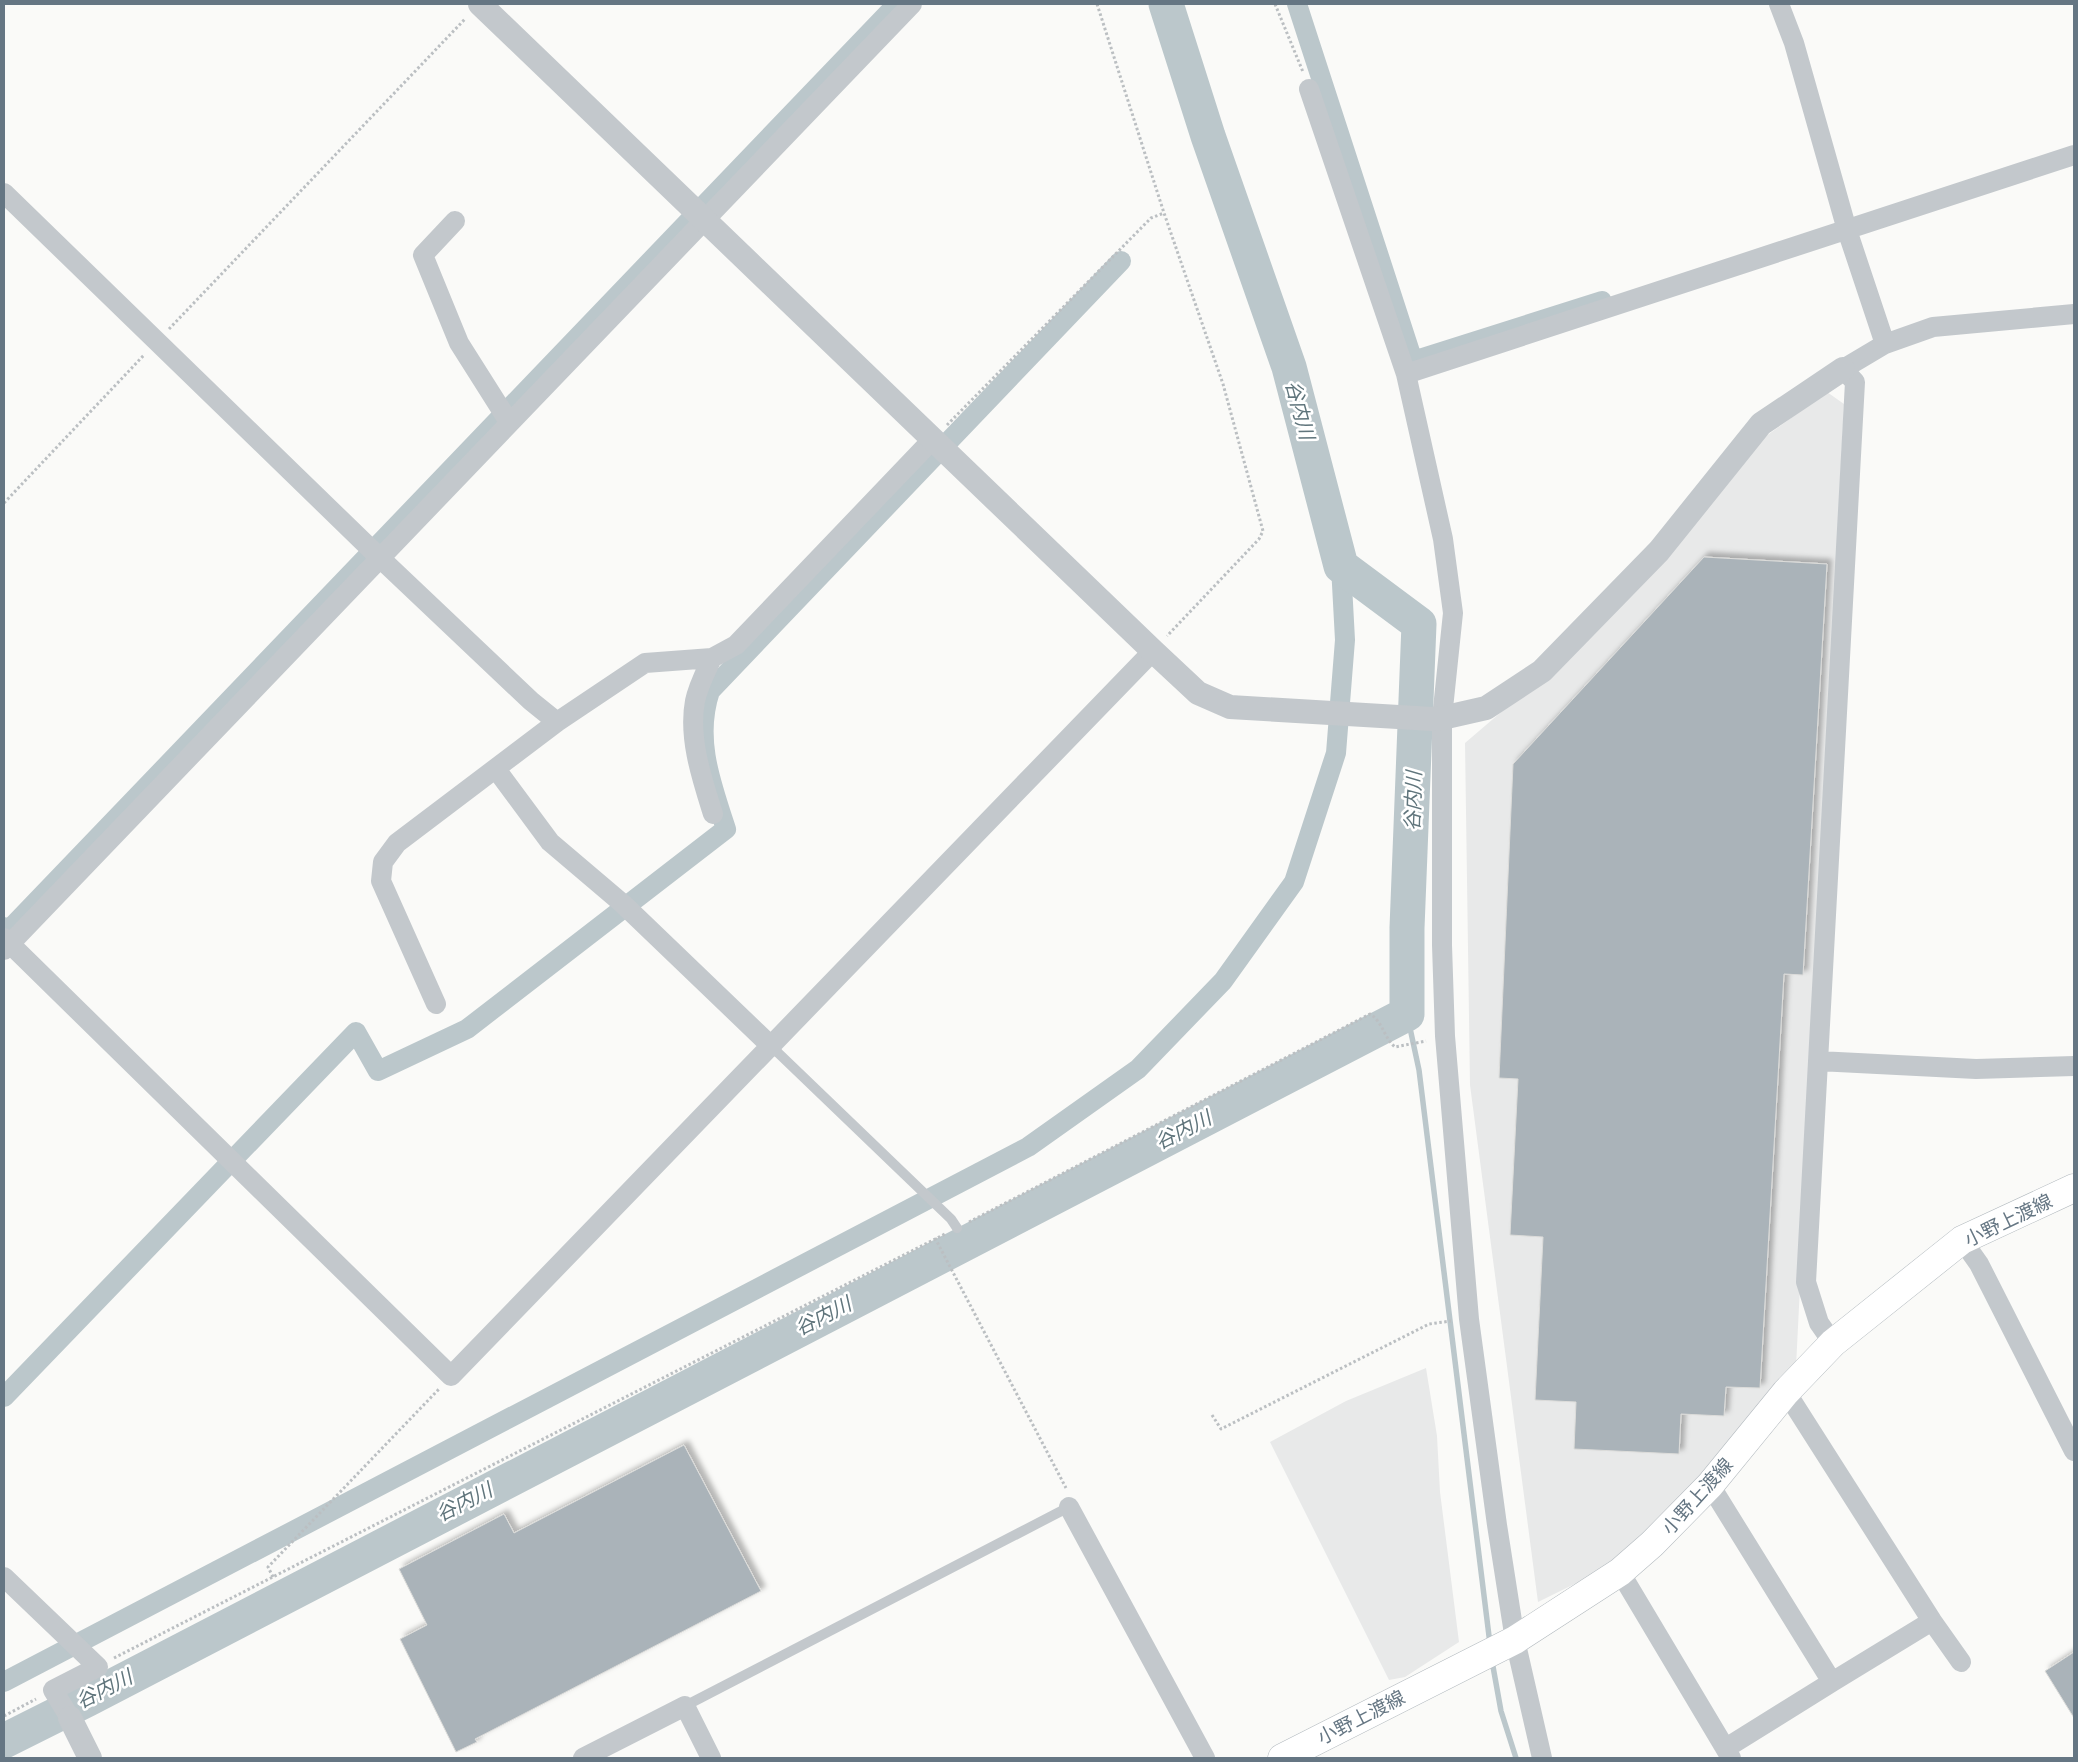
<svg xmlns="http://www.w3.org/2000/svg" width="2078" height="1762" font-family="Jost,'Noto Sans JP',sans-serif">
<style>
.built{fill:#e8e9e9}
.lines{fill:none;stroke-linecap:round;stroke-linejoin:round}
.stream{stroke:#bbc7cb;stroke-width:5.5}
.canal{stroke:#bbc7cb;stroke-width:20}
.river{stroke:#bbc7cb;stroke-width:35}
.building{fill:#aab3b9;stroke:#dcdcda;filter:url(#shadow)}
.secondary-casing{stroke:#b3babf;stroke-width:29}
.path{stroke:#bbbfc2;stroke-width:3;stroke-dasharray:2.5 2.5;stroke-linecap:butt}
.service{stroke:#c3c8cc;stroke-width:10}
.minor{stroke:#c3c8cc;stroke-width:20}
.tertiary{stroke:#c3c8cc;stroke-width:24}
.secondary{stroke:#fff;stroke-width:28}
.labels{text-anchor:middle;stroke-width:5;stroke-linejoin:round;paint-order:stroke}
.street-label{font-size:19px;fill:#657683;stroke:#fff}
.water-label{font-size:20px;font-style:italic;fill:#60757c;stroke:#fff}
</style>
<defs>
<filter id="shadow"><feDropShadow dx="4.5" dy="-4.5" stdDeviation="2.5" flood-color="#0004"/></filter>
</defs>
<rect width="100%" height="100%" fill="#fafaf8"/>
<path class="built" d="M1827,392l17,12 -48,963 -89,108 -96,91 -73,36 -68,-517 -5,-342 140,-120 157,-184z
M1426,1368l11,68 3,56 19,150 -54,35 -16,3 -119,-238 76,-41z"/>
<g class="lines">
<path class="stream" d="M1407,1014l12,56 71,574
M1492,1661l9,50 15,47"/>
<path class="canal" d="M1297,4l116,357 189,-60
M4,927l4,4 889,-927
M4,1397l352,-365 22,39 89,-42 259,-200c-15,-46 -32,-90 -16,-138l411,-430
M4,1682l1024,-535 110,-78 85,-88 71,-99 42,-129 9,-113 -4,-74"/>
<path class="river" d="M4,1741l84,-42 1319,-685v-86l12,-304 -78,-58 -52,-199 -81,-231 -42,-132"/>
</g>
<path class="building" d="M1704,557l123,7 -24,411 -19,-1 -24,414 -34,-1 -2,29 -43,-2 -2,40 -105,-5 2,-47 -41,-2 8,-163 -33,-2 8,-156 -19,-1 14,-314z
M684,1445l77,146 -286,148 2,3 -21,10 -56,-113 27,-14 -28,-56 105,-55 10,19z
M2074,1652v66l-29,-47z"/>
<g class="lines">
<defs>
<path id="secondary" d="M1282,1758l233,-118 105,-68 32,-28 58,-59 76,-93 47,-49 129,-103 112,-52"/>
</defs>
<use href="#secondary" class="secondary-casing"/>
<path class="path" d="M1097,4l67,209 59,171 40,147 -4,8 -92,97
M1275,4l28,68
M169,329l296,-310
M947,425l204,-207 13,-5
M4,503l140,-148
M969,1222l401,-208c13,8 14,24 25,33l31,-6
M935,1238l131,250
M1212,1415l9,14 208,-105 22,-3
M273,1577l-5,-10 171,-178
M114,1658l831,-424
M4,1716l32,-17"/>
<path class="service" d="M772,1047l179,172 6,9
M685,1706l386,-200"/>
<path class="minor" d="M1779,4l15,39 53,187 38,114
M1309,89l97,285 37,165 10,74 -11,105v227l3,91 24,283 28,206 18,115 27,118
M4,193l375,364 152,144 26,21
M455,221l-32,34 36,88 50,79
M1406,374l668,-219
M712,658c-6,13 -14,28 -17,43 -7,37 7,78 18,113
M496,769l54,73 73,62 149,143
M4,938l447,438 702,-725
M4,950l908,-946
M436,1004l-55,-123 2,-19 14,-19 160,-121 88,-59 67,-5 24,-13 196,-205
M1818,1061l158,8 98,-3
M1962,1240l17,24 95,187
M1833,1343l-14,-20 -13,-41 49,-900 -12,-13 42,-25 48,-17 141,-13
M1786,1392l146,229 29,41
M1710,1485l122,197 -106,66
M1069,1507l136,251
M1620,1572l111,186
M4,1577l94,90 -45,23 17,28
M1832,1682l100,-61
M583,1758l102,-52 26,52"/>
<path class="tertiary" d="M480,4l673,647 45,42 32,14 202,12 10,-1 44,-10 56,-37 117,-120 102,-127 82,-55
M70,1718l20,40"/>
<use href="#secondary" class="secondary"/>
</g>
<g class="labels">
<g class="street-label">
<text transform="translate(2008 1220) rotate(-26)" y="7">小野上渡線</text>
<text transform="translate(1697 1496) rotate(-48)" y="7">小野上渡線</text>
<text transform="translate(1361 1717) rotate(-27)" y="7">小野上渡線</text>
</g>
<g class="water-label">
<text transform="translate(1300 410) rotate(75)" y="7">谷内川</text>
<text transform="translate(1413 801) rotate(-88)" y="7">谷内川</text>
<text transform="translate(1183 1130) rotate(-27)" y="7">谷内川</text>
<text transform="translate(823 1316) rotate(-27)" y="7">谷内川</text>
<text transform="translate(464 1502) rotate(-27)" y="7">谷内川</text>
<text transform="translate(104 1689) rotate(-27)" y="7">谷内川</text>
</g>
</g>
<rect width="2078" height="1762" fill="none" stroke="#657683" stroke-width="10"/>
</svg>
